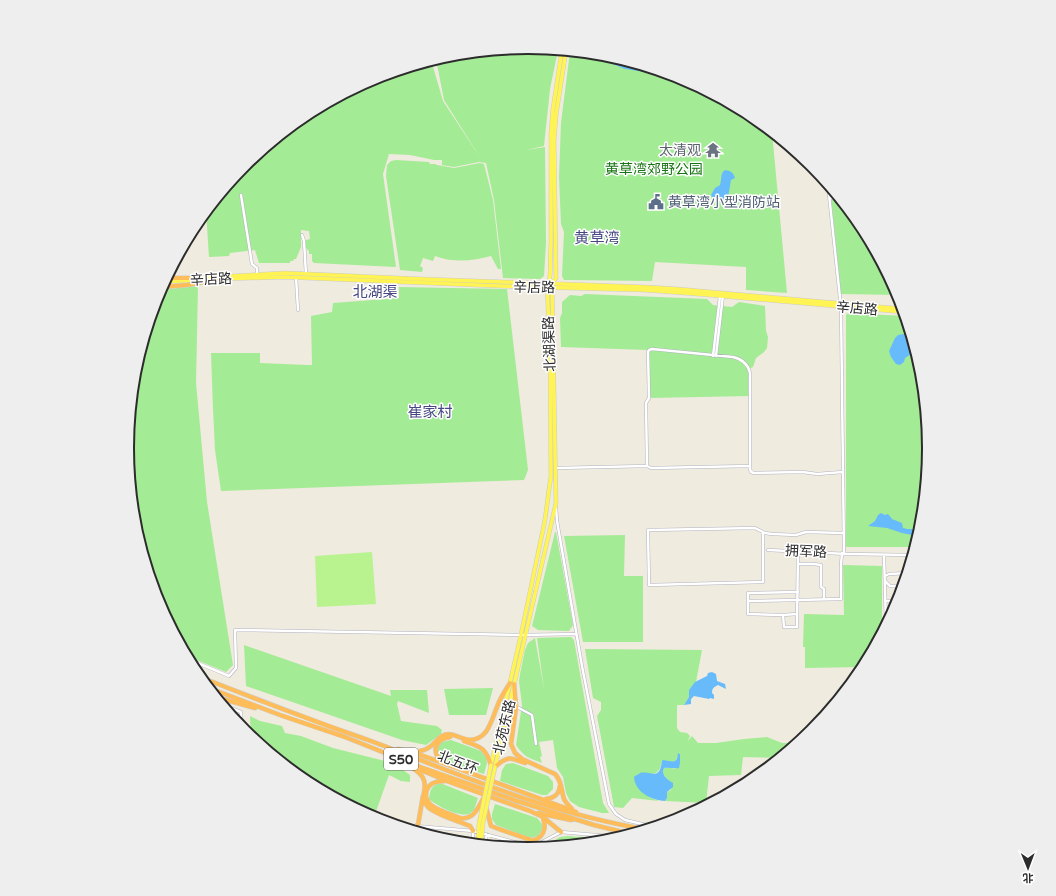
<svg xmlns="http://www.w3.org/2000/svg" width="1056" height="896" font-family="'Varela Round','Noto Sans SC',sans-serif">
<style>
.green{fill:#a4eb95}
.pitch{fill:#b8f390}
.water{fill:#67bbfb}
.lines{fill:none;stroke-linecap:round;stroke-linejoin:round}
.minor-casing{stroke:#b1b2c1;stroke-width:3.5}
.major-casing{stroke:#ccc;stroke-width:4.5}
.highway-casing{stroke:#ccc;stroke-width:5}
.minor{stroke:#fff;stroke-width:2.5}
.major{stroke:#fff453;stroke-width:3.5}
.highway{stroke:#ffbd59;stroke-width:4}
.major-bridge-casing{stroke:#ccc;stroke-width:4.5;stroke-linecap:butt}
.major-bridge{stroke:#fff453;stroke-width:3.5}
.labels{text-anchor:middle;stroke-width:3;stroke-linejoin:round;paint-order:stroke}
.shield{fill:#fff;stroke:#6b6b6b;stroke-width:1}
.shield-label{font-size:13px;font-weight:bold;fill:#2c2c2c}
.worship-label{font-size:14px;fill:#5b616d;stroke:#fff;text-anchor:end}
.park-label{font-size:14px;fill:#177313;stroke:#fff}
.service-label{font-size:14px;fill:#4e5e75;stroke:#fff;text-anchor:start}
.street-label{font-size:14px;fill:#2c2c2c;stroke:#fff}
.neighbourhood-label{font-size:15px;fill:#474883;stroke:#fff}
.rim{fill:none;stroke:#2c2c2c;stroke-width:2}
</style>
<rect width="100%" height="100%" fill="#efebde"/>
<path class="green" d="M528,47l30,3 -8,39 -6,57 -18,4 19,-3 1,96 -2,33 -4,3 -37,-1 -9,-78 -8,-37 -7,-1 -25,5 -12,-2v-5h-8l-24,-5 -21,-1 -6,20 13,93 -82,-4 -2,-2v-7h-3v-3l-3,-3v-8l4,-1 -1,-8 -8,-1v17l-5,12h-2l-1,2h-3v2h-31l-4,-13 -25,3 -1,3 -20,1 -3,-46 39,-47 60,-50 70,-37 56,-17 12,41 38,58 -37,-59 -8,-41 14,-4z
M570,51l19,2 28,13 58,9 7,3 69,37 21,17 15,161 -41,-3v-23l-91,-5 -3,19 -88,-1 -2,-4 2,-44 -3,-8 -2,-47 2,-54z
M396,160l33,2 1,2h5l2,1 17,3 26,-5 4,1 9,36 8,69h-3l-7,-13c-17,5 -39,7 -56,0l-2,5 -10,-3 -3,8 3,2 -1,4 -22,-2 -14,-94 1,-11 4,-4z
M830,187l32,38 37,70 -58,-1z
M198,286l-2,97 11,119 26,163 -7,7 -39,-16 -30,-55 -22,-75 -8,-78 8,-78 23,-76 2,-4z
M399,287l108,2 21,181 -4,10 -303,11 -6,-41 -2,-41 -2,-56h49v10l47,2h5l-1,-49 21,-4 1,-9 66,-5z
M585,294l122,5 6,6 19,2 7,-5 26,4 1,25 2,6 -1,11 -3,4 -8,6 -3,9 -4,2 1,27 -101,2 -1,-48 -87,-3 -1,-29 2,-5v-11l8,-7 11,1z
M848,313l57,3 16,54 8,78 -8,78 -6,21h-69v-232z
M555,532h1l17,93 -4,6 -31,-1 -6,-4z
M625,535l-1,41h19v66h-60l-19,-106z
M843,565l39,1v65l-19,36 -58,1v-21h-2l1,-33 40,1z
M571,637l3,3 29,163 6,10h-7l-23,-6 -9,-6 -4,-8 -3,-16 -6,-9 -4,-28 -14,2 3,14 -2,1 2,6c-13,-5 -18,-6 -26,-18l6,-40 -3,-24 1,-7 5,-24 3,-7 7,-5 9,51 -7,-51z
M244,645l147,51 -1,-6h37l2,23 -31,-12 -1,3 4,17 36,5 5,4 -1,4 -15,11 -24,-5 -156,-54z
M585,649l117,1 -6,32 -7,8v7l-5,8h-7v23l3,4 7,1 3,3 -6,13 3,-7 5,-6 6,7h18l28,-4 23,-2 15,6h12l2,2 -17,13 -36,-1 -2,18 -32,1 -3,27 -41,-2 2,-3v-6l4,-2c-2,-8 -3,-11 -9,-17v-3l2,-2 5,-1 6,2 5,-6v-9l-1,-1c-4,14 -7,7 -17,8 -3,16 -9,13 -23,12l10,24 10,4 -27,-3 -9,10 -9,-1 -17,-91 4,-6v-8l-8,-4z
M493,688l-7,27h-37l-5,-26z
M250,716l10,5 22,5 3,7 16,3 32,12 60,15 17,12v7l-9,-1 -12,-6 -15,42h-3l-66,-36 -54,-44z
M451,740l30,11 5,6 1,6 -3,11 -42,-14 -4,-7v-6l4,-5z
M513,763l35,13 5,6v7l-6,6h-5l-42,-14 2,-11 4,-6z
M440,783l38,15 -4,12c-2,1 -3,3 -5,4 -11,3 -32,-8 -40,-15 1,-9 2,-13 11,-16z
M495,804l42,14 5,6v6l-4,6 -8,2 -34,-13 -4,-6v-5z
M568,836l40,3 1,1 -82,9 16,-2 17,-10z"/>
<path class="pitch" d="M372,552l4,52 -59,3 -2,-51z"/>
<path class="water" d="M582,52l12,2 23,9 38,7 24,7 -54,-8z
M725,170c6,1 8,2 10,8l-4,2c-1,4 -2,18 -5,20 -3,2 -8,1 -11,1l-4,-6 4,-7 5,-3c2,-6 0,-12 5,-15z
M910,333l6,18 -11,7 -1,4 -4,3 -4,-1 -5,-7 -2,-6 6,-13 3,-3z
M881,513l4,2 3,-1 4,5 10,4 1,5c6,2 11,0 17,2l-2,8 -6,-3 -10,-2 -15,-5 -19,-2 7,-5 3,-6z
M712,672l4,2 1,7 8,3 1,5 -8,-4c-4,2 -6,3 -6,8l2,2v4l-4,-1 -1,1 -15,-3 -3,3v5l-7,1 5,-8v-7l6,-8 12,-6 1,-3z
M678,753l2,1v9l-1,5c-5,1 -10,-1 -15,0 -4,6 4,12 9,15v4l-6,5v6l-2,3c-14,-1 -30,-9 -31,-24 1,-1 5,-3 6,-4 12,-3 19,9 22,-12l1,-1c10,1 14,5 15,-7z"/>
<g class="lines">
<defs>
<path id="minor" d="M828,185l13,122 3,247
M241,195l11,69 5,4v6
M830,198h4l1,-5
M302,235l2,6 2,33
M296,277l2,33
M713,356l7,-60
M716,356l7,-61
M647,466l-1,-63 3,-5 -1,-46 1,-2 3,-1 81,8c9,2 15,7 17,16v96l1,3 3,1 49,-1 14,2 26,-2
M556,468l91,-2 4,2 99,-2
M556,507l1,14 25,145 27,138 7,10 9,6 30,7
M763,532v50l-114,3 -1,-55 107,-2 10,5 7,1 24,1 10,-3 38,1
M768,550l79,4 66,1
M884,555l2,70
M799,564h15l7,1v22l3,2v10
M885,576l4,-2 18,-1
M885,581l5,5 13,1
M748,601l93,-2v-34l1,-12
M885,601h14
M797,614l-14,1 -35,-1v-21l50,-1
M783,615l1,12h13l1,-76
M188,659l41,17 7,-8 -1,-38 286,5 55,-1
M223,705l18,7 1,17
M517,707l15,8 4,29
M393,824l80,7 53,14h10l25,-13 58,5
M416,825v6
M473,831v13
M486,845v-11"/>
<path id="major" d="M197,278l88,-5 136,6 224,8 32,2 226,20
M219,279l65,-2 216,9 145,4 53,4 206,18
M164,282l47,-3
M491,765l30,-130 23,-110c3,-16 4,-32 7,-48l-1,-150c-2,-14 -3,-28 -2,-42 0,-3 2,-6 2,-9 1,-11 0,-21 1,-32v-111l2,-24 9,-59
M495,767l61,-264 -4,-219 4,-6 -2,-137 2,-26 10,-64"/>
<path id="highway" d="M167,278h29
M162,287l25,-2 34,-6
M200,677c38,15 77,30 115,44 26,10 52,18 77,28 82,32 166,66 253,80
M514,684l2,23 -5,37 4,9 7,6 33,15c7,7 6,16 9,25 2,4 5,7 8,10
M209,688l71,27 65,22 78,31 91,32 80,25 37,9
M216,697l39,11
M464,741c17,6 21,6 27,24
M398,749c11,3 23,5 33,-3 4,-3 6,-7 11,-10 9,-5 18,3 27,4 19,0 22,-19 28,-33 3,-9 8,-16 13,-24
M412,752l31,11 133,49
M441,761c-10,-10 -5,-22 9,-24
M404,763l43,18 83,30 13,6 18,15
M495,767c12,-11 14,-10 30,-4
M414,769c3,2 7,5 9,9 6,10 -5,18 5,29 8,8 31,14 42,19l3,5
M445,781c-10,0 -20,3 -19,16 1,2 2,6 5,8 5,5 22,10 29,13 14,2 18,-10 24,-21
M546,799c8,-1 13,-4 14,-13
M486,807l5,19 8,3 32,11c12,0 16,-12 12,-22
M538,813l33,7
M418,825l5,-29"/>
</defs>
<use href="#minor" class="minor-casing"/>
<use href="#major" class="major-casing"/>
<use href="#highway" class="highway-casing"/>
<use href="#minor" class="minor"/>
<use href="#major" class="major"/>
<use href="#highway" class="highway"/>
<defs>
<path id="major-bridge" d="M478,844l1,-20 12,-59
M481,844l2,-21 12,-56"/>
</defs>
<use href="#major-bridge" class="major-bridge-casing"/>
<use href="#major-bridge" class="major-bridge"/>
</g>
<defs>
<symbol id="temple-bare" viewBox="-9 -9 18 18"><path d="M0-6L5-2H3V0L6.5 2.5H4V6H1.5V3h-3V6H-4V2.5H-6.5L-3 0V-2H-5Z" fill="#6b7280" stroke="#fff" stroke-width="2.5" paint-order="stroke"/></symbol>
<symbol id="civic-bare" viewBox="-9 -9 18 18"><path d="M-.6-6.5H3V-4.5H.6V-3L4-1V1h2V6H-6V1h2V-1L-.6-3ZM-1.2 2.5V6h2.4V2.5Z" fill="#5c6f8a" stroke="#fff" stroke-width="2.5" paint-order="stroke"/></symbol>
</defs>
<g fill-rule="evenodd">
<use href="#temple-bare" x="702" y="139" width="22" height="22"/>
<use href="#civic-bare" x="645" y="191" width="22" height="22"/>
</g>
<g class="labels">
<rect class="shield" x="384" y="748" width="34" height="22" rx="3"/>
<g class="shield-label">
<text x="401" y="764">S50</text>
</g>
<g class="worship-label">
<text x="701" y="155">太清观</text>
</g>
<g class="park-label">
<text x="654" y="174">黄草湾郊野公园</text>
</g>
<g class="service-label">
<text x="668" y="207">黄草湾小型消防站</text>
</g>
<g class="street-label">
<text transform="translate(211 279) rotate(-3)" y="5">辛店路</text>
<text transform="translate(534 287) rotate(1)" y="5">辛店路</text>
<text transform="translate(857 308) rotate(5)" y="5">辛店路</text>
<text transform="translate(549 344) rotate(-92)" y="5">北湖渠路</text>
<text transform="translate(806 551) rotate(3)" y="5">拥军路</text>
<text transform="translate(504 727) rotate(-77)" y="5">北苑东路</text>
<text transform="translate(458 762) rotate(21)" y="5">北五环</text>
</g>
<g class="neighbourhood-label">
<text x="597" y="243">黄草湾</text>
<text x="375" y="297">北湖渠</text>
<text x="430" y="417">崔家村</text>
</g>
</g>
<path d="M0 0H1056V896H0ZM134 448a394 394 0 1 1 788 0a394 394 0 1 1-788 0Z" fill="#eee" fill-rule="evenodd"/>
<path class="rim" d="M134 448a394 394 0 1 1 788 0a394 394 0 1 1-788 0Z"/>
<g transform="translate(1028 868) rotate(179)" stroke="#ffffff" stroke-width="3" paint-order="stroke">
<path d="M0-3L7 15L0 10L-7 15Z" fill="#2c2c2c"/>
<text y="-6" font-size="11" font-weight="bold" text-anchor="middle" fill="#2c2c2c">北</text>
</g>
</svg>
